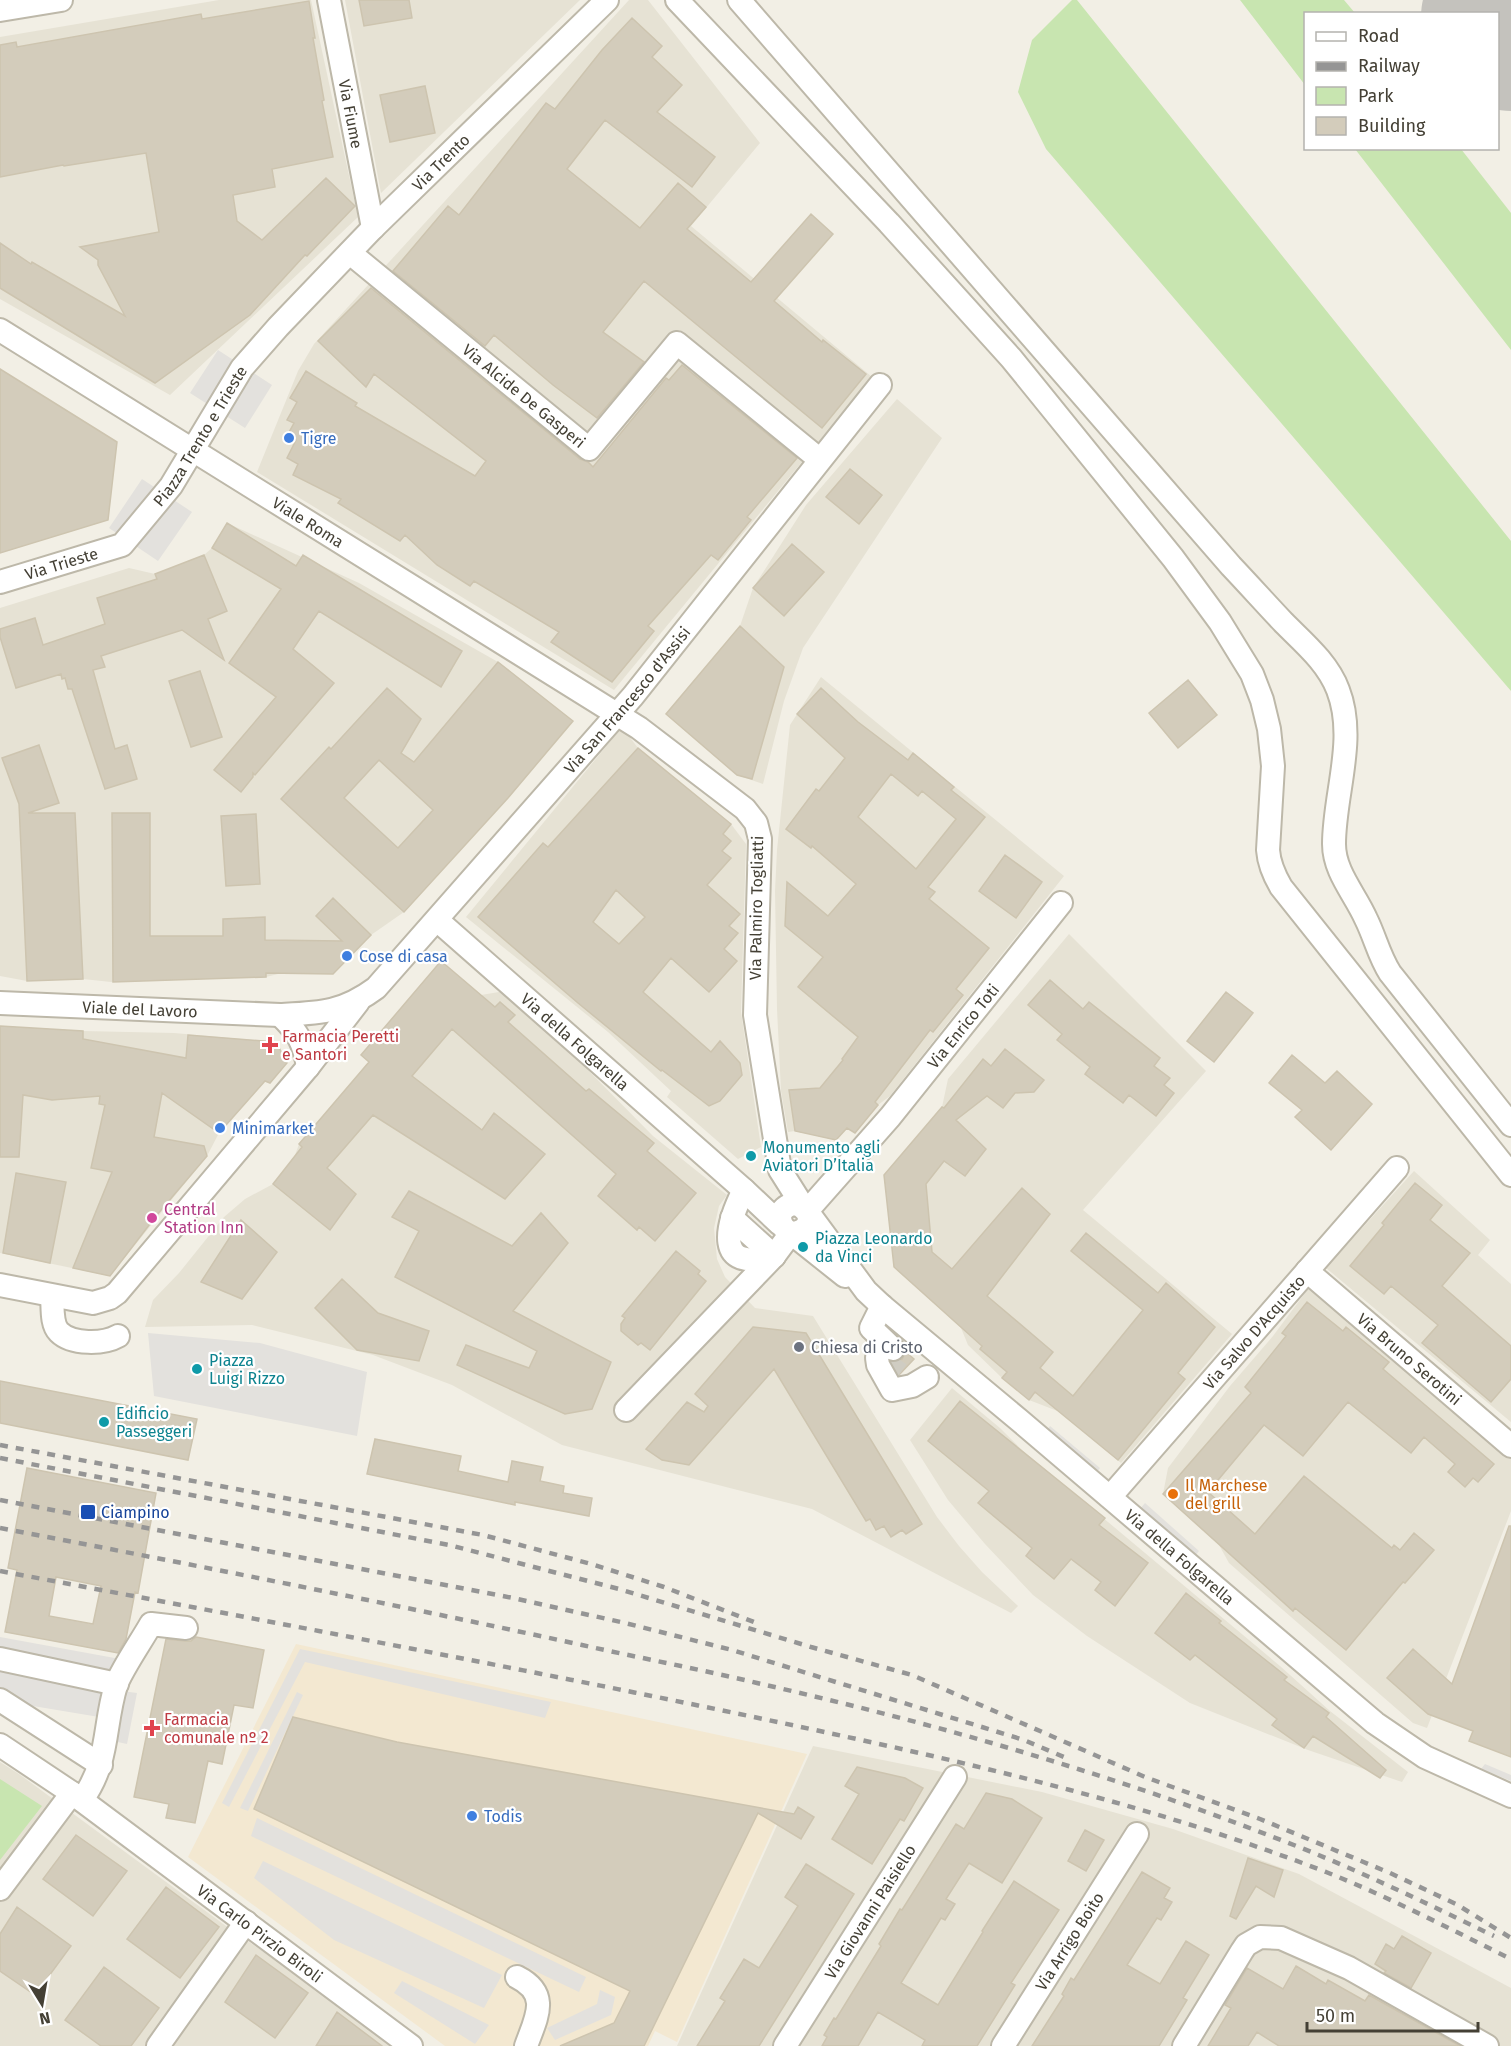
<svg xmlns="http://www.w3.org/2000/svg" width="1511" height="2046" font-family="'Fira Sans',sans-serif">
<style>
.residential{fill:#e6e2d4}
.commercial{fill:#f3e8d1}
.green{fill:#c8e5b0}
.parking{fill:#e3e1dd}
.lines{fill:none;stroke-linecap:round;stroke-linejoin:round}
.runway{stroke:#c4c2bd;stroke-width:154}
.building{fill:#d3ccbb;stroke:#cdc4af;stroke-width:1.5;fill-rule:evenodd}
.minor-tunnel{stroke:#cfccc2;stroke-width:22;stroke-dasharray:22 11;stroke-linecap:butt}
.minor-casing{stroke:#bdb8a9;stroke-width:26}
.minor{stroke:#fff;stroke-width:22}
.rail{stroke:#959595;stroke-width:4.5;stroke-dasharray:8 8;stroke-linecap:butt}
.shop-dot{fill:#3f7fe0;stroke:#fff;stroke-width:2}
.health-dot{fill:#e0444e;stroke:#fff;stroke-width:2}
.culture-dot{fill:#0f9aa8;stroke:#fff;stroke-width:2}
.hotel-dot{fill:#d1479c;stroke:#fff;stroke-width:2}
.worship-dot{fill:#6b7280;stroke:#fff;stroke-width:2}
.food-dot{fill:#e8710a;stroke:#fff;stroke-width:2}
.transit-dot{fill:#1a4fb4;stroke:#fff;stroke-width:2}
.labels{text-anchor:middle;stroke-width:4.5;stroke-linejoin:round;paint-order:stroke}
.street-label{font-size:16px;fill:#444035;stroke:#fff}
.shop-label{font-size:16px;fill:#366cbe;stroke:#fff;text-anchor:start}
.health-label{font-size:16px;fill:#be3a42;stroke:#fff;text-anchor:start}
.culture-label{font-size:16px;fill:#0d838f;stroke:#fff;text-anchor:start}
.hotel-label{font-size:16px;fill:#b23c85;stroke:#fff;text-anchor:start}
.worship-label{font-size:16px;fill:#5b616d;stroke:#fff;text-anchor:start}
.food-label{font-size:16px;fill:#c56008;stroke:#fff;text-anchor:start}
.transit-label{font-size:16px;fill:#164399;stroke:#fff;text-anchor:start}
</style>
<rect width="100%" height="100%" fill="#f2efe5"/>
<path class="residential" d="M219,0h92l47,217 -188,178 -170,-96v-262z
M345,0h235l-199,193z
M629,0h19l112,143 -69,83 181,151 -258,313 -357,-218 41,-101 16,-27z
M897,399l45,39 -139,210 -19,53 -21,83 -26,-9 -71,-61 74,-88 13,-38 53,-83z
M227,523l132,60 139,79 75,59 -65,77 -104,114 -33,23 -38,39 -51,-1 -16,4 -155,5 -28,-3 -56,2 -27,-5v-368l129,-40 26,6 49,-19 8,-7z
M821,677l243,199 -174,220 -12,9 -23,28 -8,-5 -11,12 -41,-9 -7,1 -7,-41 -4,-82 -2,-118 2,-41 13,-125z
M622,727l16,21 93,76 15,20 -5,168 20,135 -23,12 -71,-62 4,-6 -63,-59 -142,-115z
M1069,934l137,137 -123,139 149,124 -111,129 -61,-51 -31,-12 -27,-22 -34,-33 -7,-17 -67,-61 -10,-92 58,-68 6,-28z
M441,961l40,34 24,-4 72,68 76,77 74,59 -8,11 -5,22 3,31 8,18 30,31 58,8 124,201 22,29 23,26 36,34 -7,7 -199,-104 -250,-64 -110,-60 -79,-30 -121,-30 -107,2 8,-27 26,-27 45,-56 21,-18 28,-15 21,-26 5,-14 80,-93 1,-18z
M0,1026l83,5 91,2 102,9 11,21 -17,20 -5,-2 -46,52 -12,23 -97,120 -110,-23z
M1414,1171l76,69 -12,15 33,29v138l-185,-154z
M1311,1285l200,172v54l-84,217 -14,-5 -184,-160 -10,-18 -56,-51 5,-26 62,-82 43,-50z
M952,1388l48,40 22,22 258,216 50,45 78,61 -6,10 -94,-32 -118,-47 -103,-67 -54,-41 -48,-51 -37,-44 -38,-60z
M813,1746l229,46 131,37 126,45 212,114v58h-834z
M0,1762l19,12 207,152 174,120h-400z"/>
<path class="commercial" d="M296,1644l511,110 -130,288 -22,-11 -7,15h-203l-257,-189z"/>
<path class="green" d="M1072,0h5l434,541v150l-465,-542 -28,-57 14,-52z
M1240,0h104l11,13 -49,1 -1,71z
M1355,149h106l50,64v137z
M0,1779l42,27 -42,54z"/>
<path class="parking" d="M218,350l54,35 -27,43 -55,-35z
M142,479l50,33 -34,49 -49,-33z
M148,1333l112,10 107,29 -10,64 -203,-40z
M1050,1426l50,42 -3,4 -50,-42z
M1145,1503l54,48 -4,5 -55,-47z
M0,1637l120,22 -7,13 -113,-21z
M300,1649l251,53 -6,16 -240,-56 -76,145 -7,-4z
M0,1669l101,19 -2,29 -78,-13 -21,-14z
M122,1691l15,2 -10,51 -14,-3z
M297,1692l6,3 -55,116 -8,-3z
M1485,1764l26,11v6l-30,-12z
M257,1818l329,159 -7,15 -328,-156z
M263,1861l239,114 -18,33 -150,-68 -80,-62z
M402,1981l87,44 -14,19 -81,-51z
M600,1990l15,7 -4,18 -56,25 -8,-12 50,-24z"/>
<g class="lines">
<path class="runway" d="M1498,17l13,17"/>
</g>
<path class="building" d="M359,0h50l3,18 -48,8z
M309,1l6,37h-2l11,62 -2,1 11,56 -61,12 3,18 -42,8 4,26 25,19 64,-62 29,28 -48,50 -2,-1 -55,60 -95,68 -155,-95v-45l31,21 1,-2 93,54 -27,-51v-5l-18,-13 79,-15 -13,-79 -82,13 -1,-1 -63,12v-132l16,-3 1,5 184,-33 1,5z
M632,18l30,28 -10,11 30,28 -25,27 58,45 -23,30 -87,-67 -38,49 73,59 38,-45 28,24 -19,22 64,53 60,-68 22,20 -59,67 48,41 1,-2 43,34 -44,54 -178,-147 -41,51 41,30 -47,56 -44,-33 -59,-50 -9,11 -92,-75 55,-65 11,9 87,-112 9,6 47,-59z
M425,86l10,47 -45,9 -10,-47z
M371,288l209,171 8,3 5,5 73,-89 3,2 13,-15 115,93 -50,59 4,3 -33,40 -7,-5 -63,71 6,5 -42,51 -61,-40 8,-10 -85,-51 -4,5 -33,-21 -32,-30 -5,6 -62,-38 3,-4 -48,-24 5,-11 -11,-6 9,-18 -9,-4 7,-13 -7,-3 10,-18 -7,-4 16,-27 51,32 -2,3 120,70 11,-15 -112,-87 -8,13 -48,-46z
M0,369l117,73 -9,78 -108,33z
M850,469l32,26 -23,29 -33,-27z
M227,523l69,43 7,-11 159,96 -21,36 -122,-76 -26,38 41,34 -79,92 -2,-2v4l-12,15 -27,-22 62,-73 -47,-34 52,-74 -69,-41z
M792,544l32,28 -40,44 -31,-28z
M204,555l23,56 -19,8 16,41 -42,-30 -81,26 4,11 -12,3 22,79 12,-4 10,34 -32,10 -33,-100h-4l-3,-11 -3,1 -1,-5 -45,14 -16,-51v-8l35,-11 8,27 62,-21 -8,-26 60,-19 -2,-5z
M740,626l44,41 -32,112 -15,-4 -71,-61z
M498,662l75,59 -65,77 -104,114 -123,-113 48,-52 2,2 56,-61 34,31 -20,34 13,9zM379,760l54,50 -35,38 -54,-50z
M200,671l22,66 -31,10 -22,-66z
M1188,680l29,35 -39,33 -29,-35z
M821,688l37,34 50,38 5,-7 41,34 -3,3 34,27 -57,70 7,5 -6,7 60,49 -33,41 7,6 -30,37 -3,-2 -55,72 3,3 -23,28 -8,-5 -11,12 -41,-9 -6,-41 31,-2 23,-28 -1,-1 16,-22 -60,-50 25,-30 -38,-31 2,-44 41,34 28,-32 -44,-38 -1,2 -25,-19 30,-40 3,2 26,-33 -48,-44zM891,774l27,22 4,-5 34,28 -40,50 -58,-52z
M39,745l20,58 -31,10h47l8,166 -56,2 -8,-177 -17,-46z
M638,748l93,76 -8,10 8,7 -9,10 9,7 -24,27 33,29 -11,12 9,7 -14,16 13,12 -28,31 -38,-34 -28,34 68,60 9,-11 20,22 2,12 -22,26 -11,5 -47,-36 -1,1 -83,-68 -100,-86 65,-74 5,4zM616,890l29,27 -26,27 -26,-22z
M112,813h38v123h73v-17l42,-2v23l77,1 -26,-25 17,-18 38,37 -38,39 -67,-1v4l-153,5z
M256,814l4,70 -34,2 -5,-70z
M1005,855l37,27 -26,36 -37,-27z
M441,961l54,46 5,-5 15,13 -7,7 78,69 3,-2 65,54 -7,8 49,42 -41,48 -16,-14 -2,3 -39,-34 18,-22 -164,-145 -40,47 70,54 12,-17 51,41 -40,45 -132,-84 -46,53 29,26 -26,36 -57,-46 29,-37 -3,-3 70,-82 -8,-7z
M1050,980l33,29 6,-7 71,56 -6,8 16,12 -6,7 10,8 -18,23 -27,-21 -6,8 -38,-29 5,-7 -33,-27 5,-6 -34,-29z
M1226,992l27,21 -39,49 -27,-21z
M0,1026l83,5v8l103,19 2,-23 88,7 11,21 -17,20 -5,-2 -46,52 -57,-40 -8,44 50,9 3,10 -51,60 -46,60 -37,-8 39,-96 -21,-4 14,-63 -6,-1 1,-8 -48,4 -29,-5 -4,62h-19z
M1005,1049l39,31 -10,12 -19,1 -12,15 -16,-12 -31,24 30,29 -21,27 -21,-15 -18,23 6,68 20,17 70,-81 28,26 -63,82 66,56 -13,16 33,28 70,-86 -72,-59 15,-18 72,60 8,-10 49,44 -37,46 7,6 -67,81 -83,-68 -6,8 -27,-22 5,-6 -27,-23 2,-3 -88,-79 -10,-92 58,-68 2,1 39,-49 8,7z
M1292,1055l33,28 12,-12 35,33 -41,46 -36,-33 7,-7 -33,-27z
M16,1173l50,9 -16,81 -47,-10z
M1415,1183l27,22 -12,15 40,33 -28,33 69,60v33l-20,23 -69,-59 16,-18 -47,-39 -7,8 -34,-28 34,-41 -2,-2z
M409,1191l103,55 29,-33 27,30 -55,68 98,51 -19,47 -27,5 -108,-49 9,-20 63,23 8,-17 -142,-74 24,-46 -27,-14z
M241,1220l36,32 -35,47 -41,-17z
M676,1251l24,20 -2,3 8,7 -56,69 -9,-7 -3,2 -17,-14v-7l4,-6 -3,-2z
M342,1279l36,34 51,18 -10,30 -62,-11 -42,-42z
M1307,1302l36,29 3,-4 43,35 -6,7 111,95 -16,18 -5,-4 -8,9 -17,-15 7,-8 -31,-27 -13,16 -63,-51 -45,54 -39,-31 -56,67 47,42 49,-58 88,72 2,-3 6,5 14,-17 20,17 -29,33 -2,-1 -57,68 -51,-42 -2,3 -130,-117 88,-101 -6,-6 41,-51 -4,-3z
M753,1327l53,6 116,191 -16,10 -4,-4 -11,7 -7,-11 -8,4 -6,-11 -4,2 -92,-152 -85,96 -27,-5 -16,-11 41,-47 17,10 4,-6 -13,-12z
M906,1352l8,7 -15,16 -7,-13 10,-3z
M0,1381l197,38 -9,41 -188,-37z
M960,1401l145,117 -6,7 49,38 -33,43 -20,-16 6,-8 -30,-23 -17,20 -28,-23 6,-8 -54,-45 11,-12 -61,-50z
M375,1439l86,17 -3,15 50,11 4,-21 31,6 -3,14 24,5 -1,7 29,5 -3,18 -74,-14v3l-148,-31z
M27,1468l129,25 -18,100 -3,-1 -9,47 -8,14 -113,-21 12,-62 -9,-2zM56,1577l45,9 -8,38 -44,-8z
M1509,1526h2v231l-42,-16 4,-10 -45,-17 -41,-36 26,-29 39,35z
M1186,1593l35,28 -2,2 68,54 -3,3 45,33 -3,4 60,53 -6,8 -67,-42 -9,12 -32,-23 5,-6 -82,-64 -5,5 -35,-27z
M196,1637l68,13 -11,58 -19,-3 -12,59 -14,-3 -13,62 -29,-5 3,-14 -35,-7 32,-158 19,2h6z
M293,1717l104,25 397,72 4,-7 16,10 -13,22 -43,-26 -114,233h-84l54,-23 16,-32 -376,-182z
M857,1767l48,11 18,10 -19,33 -4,-2 -28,45 -40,-25 27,-45 -14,-8z
M986,1793l26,6 30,19 -40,65 -33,-20 -23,36 9,5 -10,16 -4,-2 -40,65 37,22 45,-73 -1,-1 32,-50 45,29 -48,73 4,2 -38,61h-55l3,-6 -47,-28 -20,34h-36l5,-9 -3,-2 10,-17 2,1 45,-73 -2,-2 21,-35 2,1 54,-86 8,5z
M1085,1830l19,10 -18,31 -18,-10z
M76,1835l51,36 -34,45 -50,-37z
M1248,1858l35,12 -9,27 -18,-11 -20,33 -6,-3z
M806,1864l48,30 -95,152h-62l28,-45 -5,-3 24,-39 15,9 39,-62 -13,-9z
M1142,1872l28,16 -6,10 8,4 -11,18 -4,-2 -30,47 33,19 26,-43 23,14 -26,43 4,2 -28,46h-127l32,-50 -2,-2 9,-16 3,2z
M166,1887l53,40 -39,51 -53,-39z
M17,1907l54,39 -36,49 -35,-24v-37z
M1402,1936l29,17 -20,35 -27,-15 2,-2 -11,-7 11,-20 8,5z
M256,1955l52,38 -33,45 -50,-36z
M1296,1966l30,18 2,-4 37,21 4,-6 91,51h-181l-22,-14 -9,14h-40l23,-38 -6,-3 22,-37 36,21z
M104,1967l55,41 -28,38h-30l-36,-26z
M337,2012l45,34h-66z"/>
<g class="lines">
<path class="minor-tunnel" d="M882,1361l19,13"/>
<defs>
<g id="minor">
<path id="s1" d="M329,0l44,228"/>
<path d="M677,0l212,223 122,135 162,200 47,64 32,52 10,26 7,29 4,37 -5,84c1,14 6,25 13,37l230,288"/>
<path d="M739,0l492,566c18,19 35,38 53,57 20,20 44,40 54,67 19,49 -4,104 -4,154 0,28 21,50 32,75 9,18 13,37 24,54l121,152"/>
<path d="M0,10l61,-10"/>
<path id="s2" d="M350,253l239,196 88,-106 142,116"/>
<path id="s3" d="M0,330l639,398 106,81 11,14 4,16 -5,176 25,155 24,38"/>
<path id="s4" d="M0,582l122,-37 49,-59 71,-118 36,-41 95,-99 234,-228"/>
<path id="s5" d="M1061,903l-171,214 -83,94 59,80 16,15 137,114 356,303 50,34 86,39"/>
<path id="s6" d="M437,920l307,270 36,34"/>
<path id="s7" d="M0,1003l280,12c40,-2 62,-2 96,-27l257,-292 247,-311"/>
<path d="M280,1015c18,17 24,28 28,52"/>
<path d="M744,1190c-18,35 -31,83 30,66"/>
<path d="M732,1218l42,38"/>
<path id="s8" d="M1307,1271l204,175"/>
<path d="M0,1285l93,18 17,-5 7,-5 191,-226 50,-65"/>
<path d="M52,1296c1,11 -1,28 7,36 13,13 45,12 59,4"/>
<path d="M882,1306l-11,22 22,21"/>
<path d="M877,1358l1,7 14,25 20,-4 15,-9"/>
<path d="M626,1410l148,-154 17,-23c21,0 25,-23 4,-29 -18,2 -20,21 -4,29l54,43"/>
<path id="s9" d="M1110,1497l287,-329"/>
<path d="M0,1659l117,25"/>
<path d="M0,1700l101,65"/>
<path id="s10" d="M0,1745l72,48 339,253"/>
<path d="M82,1800c28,-40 21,-72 34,-115 6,-16 26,-45 35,-61l35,4"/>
<path d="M0,1889l72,-96"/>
<path d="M517,1977c34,17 19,41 9,69"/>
<path d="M158,2046l88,-124"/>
<path id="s11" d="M785,2046l170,-269"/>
<path id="s12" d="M1003,2046l134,-212"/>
<path d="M1184,2046l58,-95 4,-6 14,-8 21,1 68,30 138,78"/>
</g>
</defs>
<use href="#minor" class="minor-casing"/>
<use href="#minor" class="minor"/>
<path class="rail" d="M0,1445l483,90 108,29 73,23 95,37
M0,1458l449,87 170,44 192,58 101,28 233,102 115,42 130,54 66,31 55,34
M0,1500l513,98 112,25 107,27 292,90 47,20
M0,1528c195,37 388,75 582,117 58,13 117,24 175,38 177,40 354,91 524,157 73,28 143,62 213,96
M0,1571c250,47 500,93 749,145 195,41 391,84 577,156 63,25 124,57 185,87"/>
</g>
<g class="shop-dot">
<circle cx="289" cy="438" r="6"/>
<circle cx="347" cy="956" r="6"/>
<circle cx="220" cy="1128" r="6"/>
<circle cx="472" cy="1816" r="6"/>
</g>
<g class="health-dot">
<path d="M267 1036h6v6h6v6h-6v6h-6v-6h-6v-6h6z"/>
<path d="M149 1719h6v6h6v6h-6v6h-6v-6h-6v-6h6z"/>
</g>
<g class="culture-dot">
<circle cx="751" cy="1156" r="6"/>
<circle cx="803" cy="1247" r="6"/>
<circle cx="197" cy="1369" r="6"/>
<circle cx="104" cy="1422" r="6"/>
</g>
<circle class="hotel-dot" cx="152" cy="1218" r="6"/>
<circle class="worship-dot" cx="799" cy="1347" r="6"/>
<circle class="food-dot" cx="1173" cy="1494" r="6"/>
<rect class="transit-dot" x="80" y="1504" width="16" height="16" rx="3"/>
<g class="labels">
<g class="street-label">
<text dy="6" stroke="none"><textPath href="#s1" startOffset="116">Via Fiume</textPath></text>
<text dy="6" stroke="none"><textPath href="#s4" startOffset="628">Via Trento</textPath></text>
<text dy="6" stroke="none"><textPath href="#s2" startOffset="225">Via Alcide De Gasperi</textPath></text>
<text dy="6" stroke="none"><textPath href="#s4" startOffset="262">Piazza Trento e Trieste</textPath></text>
<text dy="6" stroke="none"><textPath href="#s3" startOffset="363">Viale Roma</textPath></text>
<text dy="6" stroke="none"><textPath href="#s4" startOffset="64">Via Trieste</textPath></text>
<text dy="6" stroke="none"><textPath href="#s7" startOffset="764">Via San Francesco d'Assisi</textPath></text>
<text transform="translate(756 908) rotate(-89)" y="6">Via Palmiro Togliatti</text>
<text dy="6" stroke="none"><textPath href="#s7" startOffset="140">Viale del Lavoro</textPath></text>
<text transform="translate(963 1026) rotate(-51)" y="6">Via Enrico Toti</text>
<text dy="6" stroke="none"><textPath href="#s6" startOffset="184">Via della Folgarella</textPath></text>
<text dy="6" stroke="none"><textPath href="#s9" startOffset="219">Via Salvo D'Acquisto</textPath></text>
<text dy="6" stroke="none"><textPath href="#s8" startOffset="135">Via Bruno Serotini</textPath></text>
<text dy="6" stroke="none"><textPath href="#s5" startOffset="910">Via della Folgarella</textPath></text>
<text dy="6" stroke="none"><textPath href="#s11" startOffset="159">Via Giovanni Paisiello</textPath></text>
<text dy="6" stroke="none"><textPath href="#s10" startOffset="321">Via Carlo Pirzio Biroli</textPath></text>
<text dy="6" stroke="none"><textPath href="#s12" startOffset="124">Via Arrigo Boito</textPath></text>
</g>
<g class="shop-label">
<text x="301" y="444">Tigre</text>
<text x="359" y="962">Cose di casa</text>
<text x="232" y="1134">Minimarket</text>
<text x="484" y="1822">Todis</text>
</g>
<g class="health-label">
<text x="282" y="1042">Farmacia Peretti<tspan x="282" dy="18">e Santori</tspan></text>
<text x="164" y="1725">Farmacia<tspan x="164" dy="18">comunale nº 2</tspan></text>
</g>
<g class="culture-label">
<text x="763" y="1153">Monumento agli<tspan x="763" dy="18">Aviatori D’Italia</tspan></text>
<text x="815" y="1244">Piazza Leonardo<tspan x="815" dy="18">da Vinci</tspan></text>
<text x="209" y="1366">Piazza<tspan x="209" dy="18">Luigi Rizzo</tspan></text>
<text x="116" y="1419">Edificio<tspan x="116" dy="18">Passeggeri</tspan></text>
</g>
<g class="hotel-label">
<text x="164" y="1215">Central<tspan x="164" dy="18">Station Inn</tspan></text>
</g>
<g class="worship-label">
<text x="811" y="1353">Chiesa di Cristo</text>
</g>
<g class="food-label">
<text x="1185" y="1491">Il Marchese<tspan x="1185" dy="18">del grill</tspan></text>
</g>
<g class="transit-label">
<text x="101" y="1518">Ciampino</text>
</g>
</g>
<rect x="1304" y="12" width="195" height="138" fill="#ffffff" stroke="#b4b3ae" stroke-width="1.5"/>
<rect x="1316" y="32" width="30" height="9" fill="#ffffff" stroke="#b4b3ae" stroke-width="1.5"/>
<text x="1358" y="42" font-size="18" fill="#444035">Road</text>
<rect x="1316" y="62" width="30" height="9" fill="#959595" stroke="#b4b3ae" stroke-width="1.5"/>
<text x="1358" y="72" font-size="18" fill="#444035">Railway</text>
<rect x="1316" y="87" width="30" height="18" fill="#c8e5b0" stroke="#b4b3ae" stroke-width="1.5"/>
<text x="1358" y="102" font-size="18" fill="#444035">Park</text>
<rect x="1316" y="117" width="30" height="18" fill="#d3ccbb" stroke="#b4b3ae" stroke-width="1.5"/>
<text x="1358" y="132" font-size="18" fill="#444035">Building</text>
<g transform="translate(42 2004) rotate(169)" stroke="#ffffff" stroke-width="4.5" paint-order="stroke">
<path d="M0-4.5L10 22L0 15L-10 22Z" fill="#444035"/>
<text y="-9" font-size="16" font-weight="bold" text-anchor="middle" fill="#444035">N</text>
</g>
<path d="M1307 2022v9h171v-9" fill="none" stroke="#444035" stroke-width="3"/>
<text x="1316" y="2022" font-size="18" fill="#444035" stroke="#ffffff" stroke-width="4.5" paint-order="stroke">50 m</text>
</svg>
